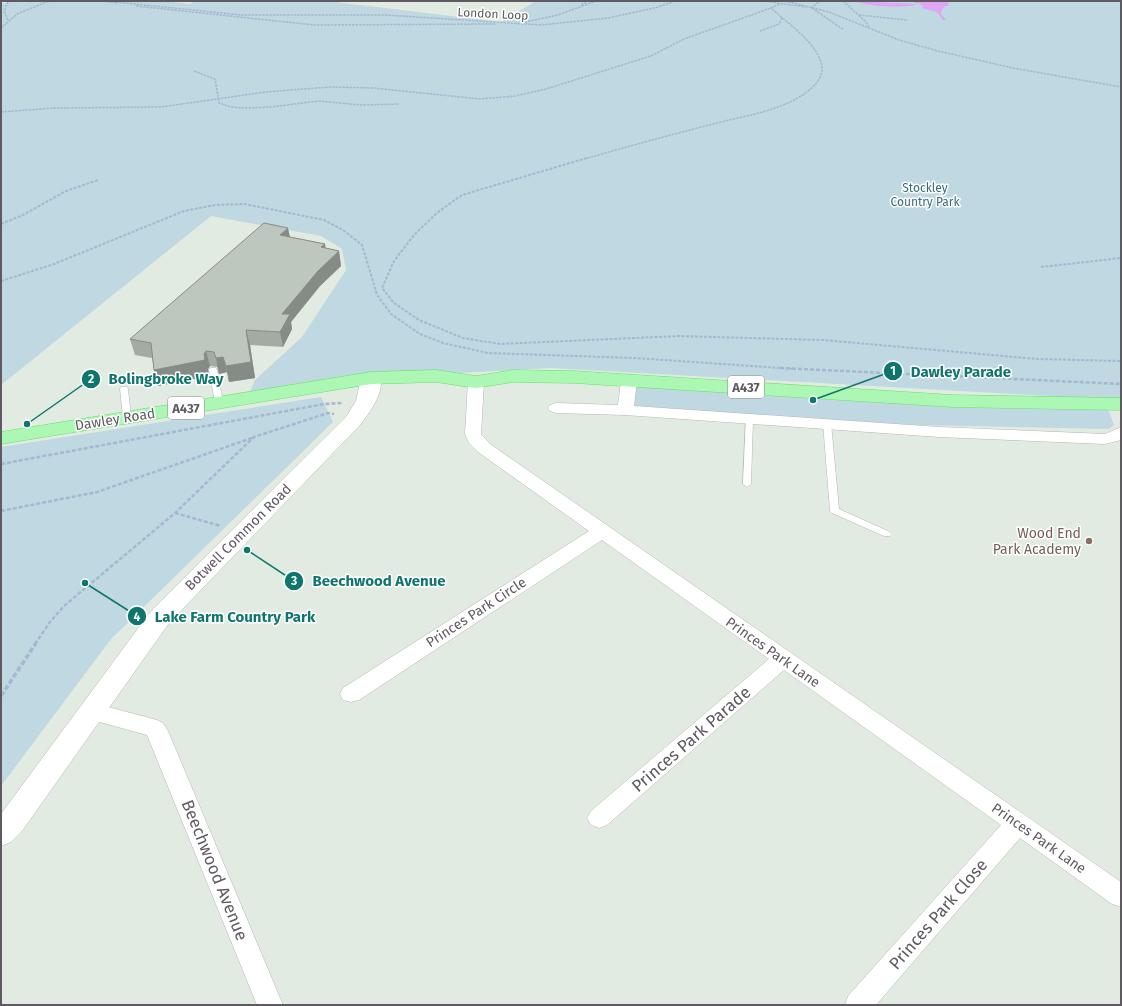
<svg xmlns="http://www.w3.org/2000/svg" width="1122" height="1006" font-family="'Fira Sans',sans-serif">
<style>
.green{fill:#bfd8e1}
.water{fill:#dfa6f6}
.lines{fill:none;stroke-linecap:round;stroke-linejoin:round}
.service-casing{stroke:#b9b4bb;stroke-width:1}
.minor-casing{stroke:#b9b4bb;stroke-width:1}
.tertiary-casing{stroke:#b9b4bb;stroke-width:1}
.primary-casing{stroke:#63e362;stroke-width:1}
.path-far3{stroke:#a4b9d1;stroke-width:1.5;stroke-dasharray:2.5 1;stroke-linecap:butt}
.path-far2{stroke:#a4b9d1;stroke-width:2;stroke-dasharray:3 1.5;stroke-linecap:butt}
.path-far1{stroke:#a4b9d1;stroke-width:2.5;stroke-dasharray:4 2;stroke-linecap:butt}
.path{stroke:#a4b9d1;stroke-width:3.5;stroke-dasharray:5 2.5;stroke-linecap:butt}
.service{fill:#fff;fill-rule:evenodd}
.minor{fill:#fff;fill-rule:evenodd}
.tertiary{fill:#fff;fill-rule:evenodd}
.primary{fill:#abf7b3;fill-rule:evenodd}
.wall{fill:#a3aba3}
.shaded-wall{fill:#858b85}
.building{fill:#bec7be;stroke:#858b85}
.education-dot{fill:#8d6e63;stroke:#fff;stroke-width:1.5}
.labels{text-anchor:middle;stroke-width:3;stroke-linejoin:round;paint-order:stroke}
.far-street-label{font-size:12px;fill:#5f5a61;stroke:#fff}
.far-park-label{font-size:12px;fill:#3c697e;stroke:#fff}
.shield{fill:#fff;stroke:#8f8c90;stroke-width:1}
.shield-label{font-size:13px;font-weight:bold;fill:#5f5a61}
.street-label{font-size:14px;fill:#5f5a61;stroke:#fff}
.education-label{font-size:14px;fill:#785e54;stroke:#fff;text-anchor:end}
.near-street-label{font-size:17px;fill:#5f5a61;stroke:#fff}
.leader{fill:none;stroke:#0f766e;stroke-width:1.5}
.callout-dot{fill:#0f766e;stroke:#fff;stroke-width:1.5}
.mark-label{font-size:12px;text-anchor:middle;font-weight:bold;fill:#fff}
.callout-label{font-size:15px;text-anchor:middle;font-weight:bold;fill:#0f766e;stroke:#fff;stroke-width:3;stroke-linejoin:round;paint-order:stroke}
</style>
<rect width="100%" height="100%" fill="#e1ebe2"/>
<path class="green" d="M11,1h154l25,3 5,-3 140,1 166,20 35,-21h585v399l-570,-32 -149,8 -154,21 7,-17 47,-43 44,-67 -4,-21 -21,-13 -110,-20 -210,169v-381z
M629,381l479,28 6,16 -5,4 -282,-6 -202,-13z
M321,397l12,25 -222,217 -110,147v-339z"/>
<path class="water" d="M856,1l61,3 -4,-3h35l1,4c-5,1 -8,4 -8,9l5,6h-3l-6,-8 -15,-4 1,-2 -5,-3c-8,7 -53,3 -62,-2z"/>
<g class="lines">
<defs>
<path id="service" d="M210,368h6l1,2 6,32 -1,2h-3l-4,-2 -6,-32z
M121,387h6l1,2 3,28 -4,2 -4,-2 -3,-28z
M746,417h6l1,2 -2,65 -4,3 -4,-3z
M827,420l4,3 8,86 51,23 2,2 -2,2h-6l-52,-23 -2,-2 -7,-88z"/>
<path id="minor" d="M629,376l6,2 2,3 -3,25 305,21 166,7 16,-7v13l-16,4 -166,-7 -314,-22 -69,-2 -6,-2 -2,-3 2,-3 6,-2 62,2 3,-24 2,-3z
M476,377l6,2 2,3 -3,52 9,10 631,438v25l-9,-3 -92,-66 -144,167h-31l3,-9 153,-171 -217,-155 -177,155 -8,3 -8,-3 -4,-7 4,-7 178,-152 -167,-119 -243,160 -8,2 -8,-2 -3,-6 3,-6 246,-157 -111,-79 -9,-9 -4,-9 3,-52 2,-3z
M93,703l64,17 6,3 5,8 115,274h-26l-110,-270 -62,-17 -3,-6 3,-6z"/>
<path id="tertiary" d="M371,372l7,2c10,15 -9,39 -18,51l-191,198 -147,208 -11,11 -10,4v-32l150,-203 195,-194 10,-16 5,-23 3,-4z"/>
<path id="primary" d="M436,370l40,6 37,-6 61,1 379,24 168,3v12l-168,-3 -379,-24 -61,-1 -37,6 -40,-6 -65,2 -370,60v-12l370,-60z"/>
</defs>
<use href="#service" class="service-casing"/>
<use href="#minor" class="minor-casing"/>
<use href="#tertiary" class="tertiary-casing"/>
<use href="#primary" class="primary-casing"/>
<path class="path-far3" d="M1,1h2
M104,1l13,2
M763,1l43,6
M785,1l44,11 70,28 39,11 75,17 108,19
M843,1l23,21 3,5
M116,2l125,13h144l156,10 67,-7 50,-11 17,-6
M581,5l7,-4
M136,6l178,19 182,-1
M811,8l9,-7
M812,8l32,22
M859,15l48,5
M8,20l-4,-9 4,-9 3,-1
M521,23l37,-8 38,-14
M1,28l16,-14 32,-13
M760,31l19,-7 3,-6
M194,71l21,8 4,24 12,4 15,1 25,-1 47,-6 43,4 38,-1
M1,112l53,-4 107,-1 104,-15 65,-5 43,1 107,11 35,-3 31,-7 105,-33 33,-17 87,-31
M584,159c43,-12 85,-24 129,-35 26,-7 56,-11 81,-24 11,-6 27,-16 28,-30 1,-23 -36,-48 -51,-62l9,-4"/>
<path class="path-far2" d="M587,158l-125,37 -24,17 -24,23 -20,26 -12,27 12,15 25,17 44,18 37,6 179,-8 144,4 214,19 84,2
M1,224l22,-9 43,-24 32,-11
M1041,267l80,-9
M1,281l53,-17 130,-53 31,-6 30,-1 79,16 19,10 19,15 15,50 14,19 29,20 23,9 45,10 147,5 160,11"/>
<path class="path-far1" d="M780,368l341,16
M1,464l323,-60 19,-1
M1,511l96,-19 155,-54
M175,513l46,13
M35,644l15,-22 14,-16 111,-93 79,-76 74,-24 6,1"/>
<path class="path" d="M1,696l35,-53"/>
<use href="#service" class="service"/>
<use href="#minor" class="minor"/>
<use href="#tertiary" class="tertiary"/>
<use href="#primary" class="primary"/>
</g>
<path class="wall" d="M290,237l35,7v4l14,3 2,15 -21,20 -29,36 1,7 -9,18 -33,-2 5,33 -26,4 -2,-10 -8,2 -2,-7 -7,-1 -2,3 1,7 -51,10 -6,-28 -17,-3 -5,-16z"/>
<path class="shaded-wall" d="M288,228l3,14 -11,-7z
M325,244l2,14 -6,-11z
M339,251l2,15 -21,20 -29,36 1,7 -9,18 -3,-15 2,-18 36,-43z
M246,330l4,15 5,33 -26,4 -3,-16z
M206,351l4,15 -2,3 1,7 -51,10 -4,-16z
M223,357l4,15 -8,2 -3,-16z"/>
<path class="building" d="M264,223l24,5 -8,7 45,9 -4,3 18,4 -21,20 -36,43h8l-10,18 -34,-2 5,32 -25,4 -3,-9 -7,1 -2,-6 -8,-1 -2,3 1,6 -51,10 -3,-27 -21,-4z"/>
<circle class="education-dot" cx="1089" cy="541" r="4"/>
<g class="labels">
<g class="far-street-label">
<text transform="translate(493 14) rotate(3)" y="4">London Loop</text>
</g>
<g class="far-park-label">
<text x="925" y="192">Stockley<tspan x="925" dy="14">Country Park</tspan></text>
</g>
<g class="shield">
<rect x="728" y="376" width="36" height="22" rx="3"/>
<rect x="168" y="397" width="36" height="22" rx="3"/>
</g>
<g class="shield-label">
<text x="746" y="392">A437</text>
<text x="186" y="413">A437</text>
</g>
<g class="street-label">
<text transform="translate(115 419) rotate(-9)" y="5">Dawley Road</text>
<text transform="translate(238 537) rotate(-45)" y="5">Botwell Common Road</text>
<text transform="translate(476 612) rotate(-33)" y="5">Princes Park Circle</text>
<text transform="translate(773 652) rotate(35)" y="5">Princes Park Lane</text>
<text transform="translate(1039 838) rotate(35)" y="5">Princes Park Lane</text>
</g>
<g class="education-label">
<text x="1081" y="538">Wood End<tspan x="1081" dy="16">Park Academy</tspan></text>
</g>
<g class="near-street-label">
<text transform="translate(691 739) rotate(-41)" y="6">Princes Park Parade</text>
<text transform="translate(215 870) rotate(68)" y="6">Beechwood Avenue</text>
<text transform="translate(938 914) rotate(-49)" y="6">Princes Park Close</text>
</g>
</g>
<path class="leader" d="M813 400L893 371M27 424L91 379M247 550L294 581M85 583L137 616"/>
<g class="callout-dot">
<circle cx="813" cy="400" r="4"/>
<circle cx="27" cy="424" r="4"/>
<circle cx="247" cy="550" r="4"/>
<circle cx="85" cy="583" r="4"/>
<circle cx="893" cy="371" r="10"/>
<circle cx="91" cy="379" r="10"/>
<circle cx="294" cy="581" r="10"/>
<circle cx="137" cy="616" r="10"/>
</g>
<g class="mark-label">
<text x="893" y="375">1</text>
<text x="91" y="383">2</text>
<text x="294" y="585">3</text>
<text x="137" y="621">4</text>
</g>
<g class="callout-label">
<text x="961" y="377">Dawley Parade</text>
<text x="166" y="384">Bolingbroke Way</text>
<text x="379" y="586">Beechwood Avenue</text>
<text x="235" y="622">Lake Farm Country Park</text>
</g>
<rect width="1122" height="1006" fill="none" stroke="#5f5a61" stroke-width="4"/>
</svg>
